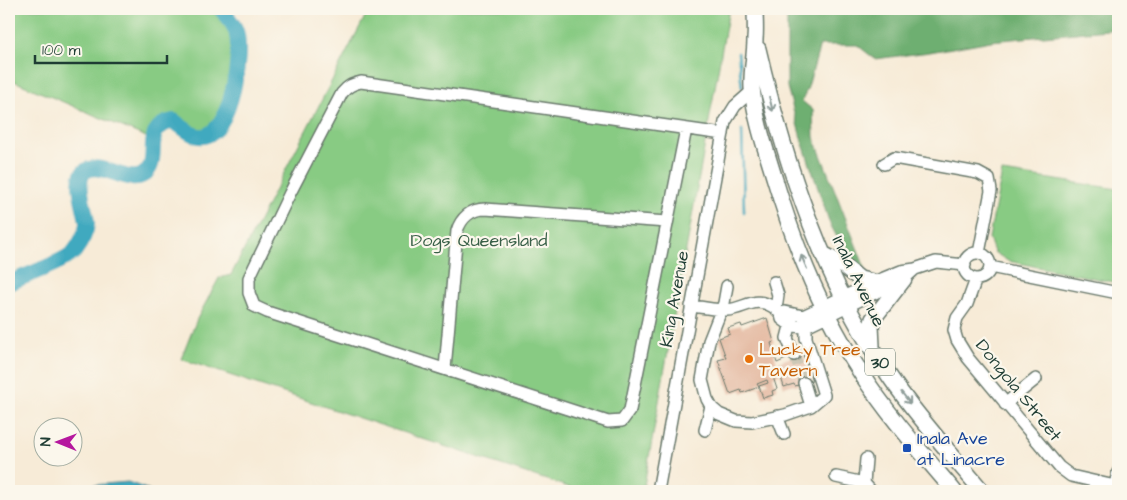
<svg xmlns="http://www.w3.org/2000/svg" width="1127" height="500" font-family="'Architects Daughter',sans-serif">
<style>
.green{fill:#88cb83;stroke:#54845c}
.forest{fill:#6eaf71;stroke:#467652}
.water{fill:#3fa9bf;stroke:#2f737a}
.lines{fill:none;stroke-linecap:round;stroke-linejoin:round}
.stream{stroke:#3fa9bf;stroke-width:2.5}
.river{stroke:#3fa9bf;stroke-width:16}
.building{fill:#e2b39a}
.minor-tunnel{stroke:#ccc8b6;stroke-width:11;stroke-dasharray:11 5.5;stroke-linecap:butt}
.minor-casing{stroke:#6b7a6d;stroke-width:14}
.major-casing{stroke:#6b7a6d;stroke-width:18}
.minor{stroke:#fff;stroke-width:11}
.major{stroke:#fff;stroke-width:15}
.oneway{stroke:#8f9e9a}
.food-dot{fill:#e8710a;stroke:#fbf7ec;stroke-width:2}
.transit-dot{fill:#1a4fb4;stroke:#fbf7ec;stroke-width:2}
.labels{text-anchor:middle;stroke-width:4.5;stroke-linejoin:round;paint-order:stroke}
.shield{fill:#fbf7ec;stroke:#61756b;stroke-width:1}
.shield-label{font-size:16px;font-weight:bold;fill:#1f3d34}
.park-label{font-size:18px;fill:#396048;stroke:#fbf7ec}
.street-label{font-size:18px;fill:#1f3d34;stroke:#fbf7ec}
.food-label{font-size:18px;fill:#c56008;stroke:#fbf7ec;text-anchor:start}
.transit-label{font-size:18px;fill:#164399;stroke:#fbf7ec;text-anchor:start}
</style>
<rect width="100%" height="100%" fill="#fbf7ec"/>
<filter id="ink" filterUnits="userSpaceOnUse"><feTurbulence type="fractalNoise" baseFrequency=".02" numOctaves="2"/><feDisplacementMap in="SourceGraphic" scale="10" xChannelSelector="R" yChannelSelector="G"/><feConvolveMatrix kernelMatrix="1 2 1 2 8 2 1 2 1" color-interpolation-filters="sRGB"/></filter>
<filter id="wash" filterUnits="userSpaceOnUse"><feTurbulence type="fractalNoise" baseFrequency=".0096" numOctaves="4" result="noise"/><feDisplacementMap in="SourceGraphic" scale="20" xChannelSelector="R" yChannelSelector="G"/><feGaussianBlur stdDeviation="1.12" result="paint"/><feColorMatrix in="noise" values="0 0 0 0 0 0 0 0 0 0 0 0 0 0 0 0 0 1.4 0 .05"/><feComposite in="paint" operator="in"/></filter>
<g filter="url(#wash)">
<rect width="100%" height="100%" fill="#f7ebd7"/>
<path class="green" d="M9,9h212c5,6 13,15 15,22 7,22 -4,100 -32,105 -10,2 -22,-10 -30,-15 -13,3 -17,7 -21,19l-144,-61z
M369,9h360l-86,482h-63l-399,-132 16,-40 22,-41 12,-3z
M1002,172l116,17v94l-110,-22 -14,-9 -5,-14z"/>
<path class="forest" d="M787,9h331v20l-127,12 -61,11 -55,7 -18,-14h-37l-12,42 -6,14 11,9 1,27 51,131 -14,-5 -21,-39 -29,-86 -14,-51z"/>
<path class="water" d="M128,482l24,9h-93l33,-6z"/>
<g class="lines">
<path class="stream" d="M738,53l4,34
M742,130l2,82"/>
<path class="river" d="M9,283c13,-6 57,-22 65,-31 6,-8 12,-18 13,-28 0,-12 -13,-43 -3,-52 15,-13 43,13 59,3 21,-13 -5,-48 31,-54 8,6 20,17 30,15 28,-6 39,-83 32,-105 -2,-7 -10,-16 -15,-22"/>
</g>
<g id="blocks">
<path class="building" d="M767,318l7,24 -3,1 6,20 25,-11 10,29 -17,5 -1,-2 -10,3 -4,-13 -7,3 4,12 -5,2 1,4 -10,3 -4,-12 9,-3 -1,-3 -10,4 2,3 -17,6 -1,-3 -11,4 -12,-34 8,-2 -7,-20 11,-4 -2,-6 13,-4 1,3z"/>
</g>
</g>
<g filter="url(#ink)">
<use href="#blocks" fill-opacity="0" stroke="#6b7a6d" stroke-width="1"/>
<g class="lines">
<path class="minor-tunnel" d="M794,355l10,28"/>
<defs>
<path id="minor" d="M686,129l-56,281 -8,11 -14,1 -341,-110 -13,-6 -5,-13v-15l41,-85 52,-100c6,-7 10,-9 19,-11l362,52
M884,164l10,-6 84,15 11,6 2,12 -12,62
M964 266a13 13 0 1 1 26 0a13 13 0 1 1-26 0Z
M990,267l128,26
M976,279l-9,25 -10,14 -3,12 3,10 11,18 91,109 12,9 44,10
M774,282l4,13 -2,14
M727,286l-3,17 -15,38 -7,39 5,19 5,9 7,6 17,7 16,1 33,-7 26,-9 13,-11 -18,-57v-12
M691,306c12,1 24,4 36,4 18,-1 28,-15 46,-3 5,3 8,6 9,12 7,6 15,9 24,7l98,-47 11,-10
M781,313l4,-1 18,4 76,-36 22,-9 14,-2 21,-7 29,3
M792,319l-5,19 7,17
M445,369l12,-138c4,-13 14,-22 28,-22l182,13
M804,383l7,23
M1005,404l31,-25
M777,416l7,18
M705,430l6,-24
M836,477l28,6 7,8
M864,483l2,-24
M658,491l67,-369 10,-16 18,-16
M1114,491l4,-19"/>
<path id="major" d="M755,9c0,10 1,20 0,30 0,17 -4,32 -3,49 3,31 14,62 23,92 20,67 47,134 86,193 27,42 61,80 93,118
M758,49c27,115 66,234 134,331 27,39 60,75 90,111
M825,255l15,8 20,16 13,3
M872,346l-1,-20 2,-7 31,-40"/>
</defs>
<use href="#minor" class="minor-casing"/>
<use href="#major" class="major-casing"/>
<use href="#minor" class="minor"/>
<use href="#major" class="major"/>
</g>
<defs><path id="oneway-shaft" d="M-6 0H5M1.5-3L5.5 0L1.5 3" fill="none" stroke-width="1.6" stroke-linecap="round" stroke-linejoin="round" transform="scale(1.25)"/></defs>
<g class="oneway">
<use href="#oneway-shaft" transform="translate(771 104) rotate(76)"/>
<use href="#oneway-shaft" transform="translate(804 262) rotate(-113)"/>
<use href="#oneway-shaft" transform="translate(906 398) rotate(52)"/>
</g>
</g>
<circle class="food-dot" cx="749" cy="359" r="5"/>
<rect class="transit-dot" x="902" y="443" width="10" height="10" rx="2.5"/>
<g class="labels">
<rect class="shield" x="865" y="348.5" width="30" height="27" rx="4"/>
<g class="shield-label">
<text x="880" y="368">30</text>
</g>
<g class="park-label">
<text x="479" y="246">Dogs Queensland</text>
</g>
<g class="street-label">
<text transform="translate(859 281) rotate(64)" y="6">Inala Avenue</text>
<text transform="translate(674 299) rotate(-80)" y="6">King Avenue</text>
<text transform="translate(1019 390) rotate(51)" y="6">Dongola Street</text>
</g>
<g class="food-label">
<text x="759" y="355">Lucky Tree<tspan x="759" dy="21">Tavern</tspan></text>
</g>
<g class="transit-label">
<text x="917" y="444">Inala Ave<tspan x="917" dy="21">at Linacre</tspan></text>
</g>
</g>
<rect width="1127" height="500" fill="none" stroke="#fbf7ec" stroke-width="30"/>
<g transform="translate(58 442) rotate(271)"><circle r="24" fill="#fbf7ec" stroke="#a3ada2"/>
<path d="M0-4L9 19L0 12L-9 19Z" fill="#b5179e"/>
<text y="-8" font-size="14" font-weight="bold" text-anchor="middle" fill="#1f3d34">N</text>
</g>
<path d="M35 55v8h132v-8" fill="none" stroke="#1f3d34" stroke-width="2.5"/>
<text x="42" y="55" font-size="15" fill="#1f3d34" stroke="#fbf7ec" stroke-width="4" paint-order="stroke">100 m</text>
</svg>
